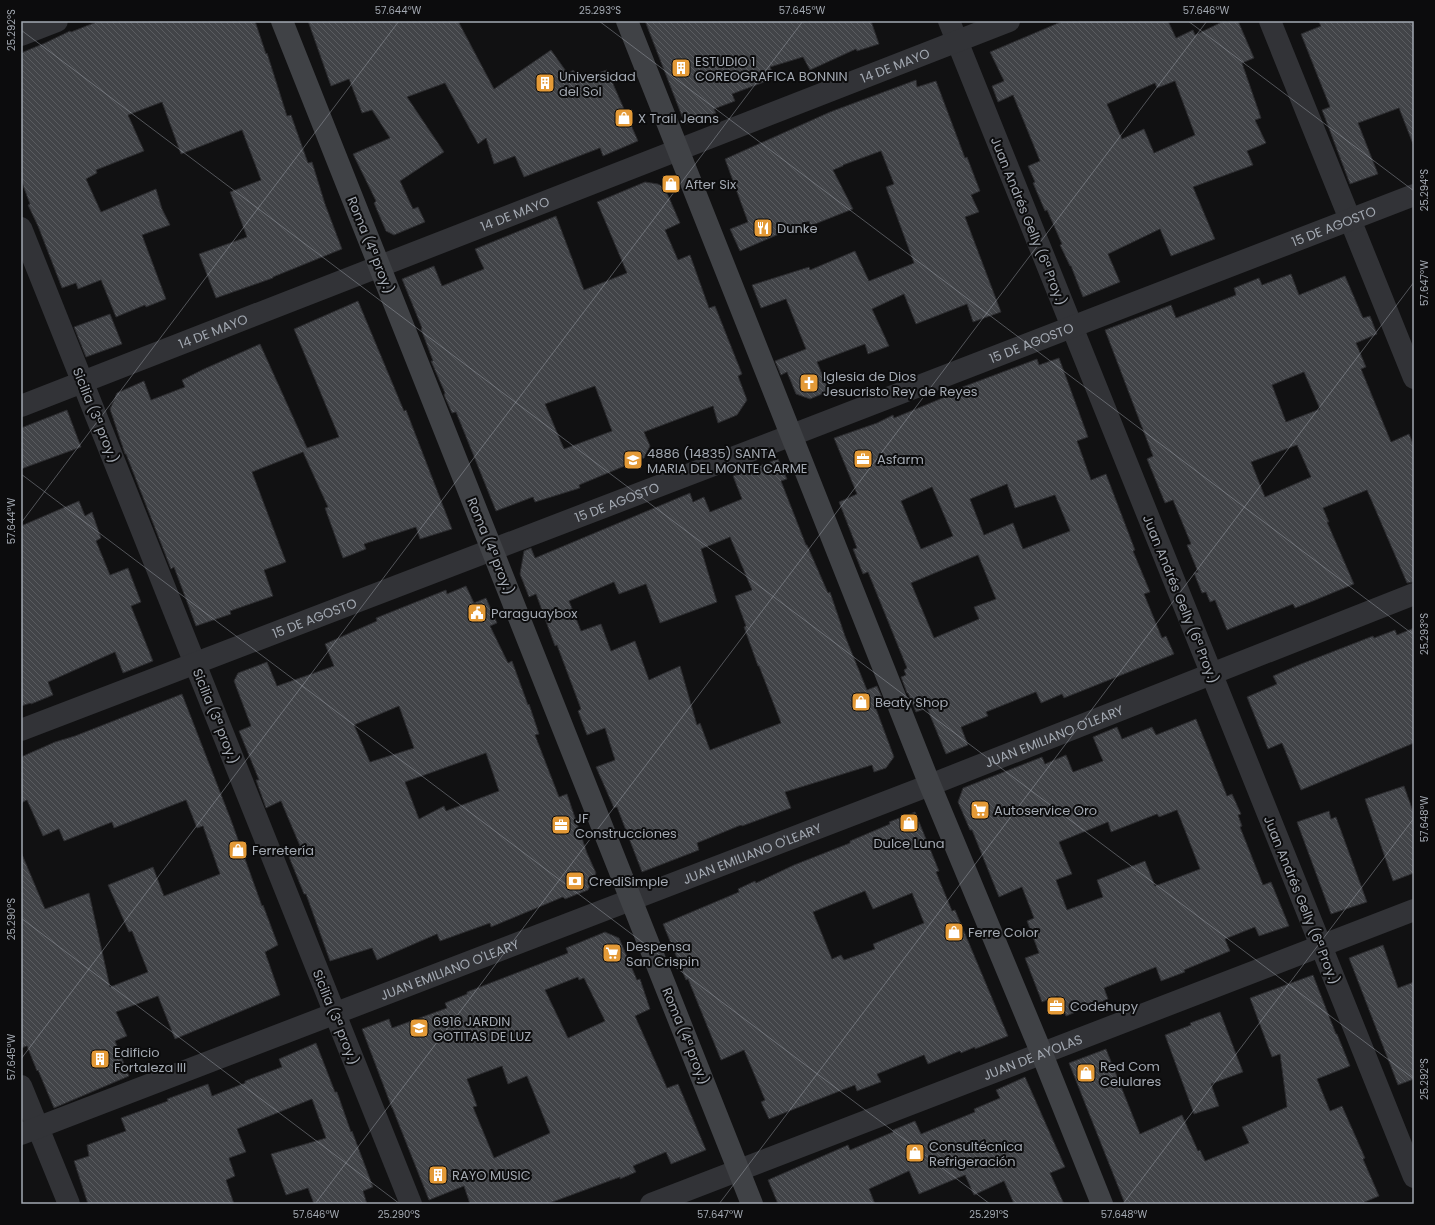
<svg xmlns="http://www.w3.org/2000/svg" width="1435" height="1225" font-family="Poppins,sans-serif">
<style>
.building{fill:url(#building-back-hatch);stroke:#2b2b2e;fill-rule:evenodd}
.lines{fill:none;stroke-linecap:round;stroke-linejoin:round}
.street{stroke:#323337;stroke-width:22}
.secondary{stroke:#404246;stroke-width:22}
.ticks{fill:none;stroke:#a3a9b2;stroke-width:1;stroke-opacity:0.45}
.labels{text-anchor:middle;stroke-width:4;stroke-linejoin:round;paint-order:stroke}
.poi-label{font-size:13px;fill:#a3a9b2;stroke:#0c0c0d;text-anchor:start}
.street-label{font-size:13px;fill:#a3a9b2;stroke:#0c0c0d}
.neatline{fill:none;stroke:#a3a9b2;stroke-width:1.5}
.ticks-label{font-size:10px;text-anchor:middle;fill:#a3a9b2}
</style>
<defs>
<pattern id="building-back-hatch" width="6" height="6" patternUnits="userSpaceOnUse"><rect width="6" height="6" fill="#424448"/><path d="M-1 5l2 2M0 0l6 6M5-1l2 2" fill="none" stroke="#5a5c60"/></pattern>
</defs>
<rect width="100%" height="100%" fill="#111112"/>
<path class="building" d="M99,21h156l11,33 1,-1 20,63 4,-1 17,48 4,-1 13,42 17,45 -69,28v1l-57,20 -17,-44 48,-17 -17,-45 31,-12 -19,-50 -61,24 -19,-52 -34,13 16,36 -48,19 1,3 -11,6 15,33 55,-23 6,20 8,16 -28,10 24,64 -20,8 -1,-2 -29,12 -15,-37 -23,9 -2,-6 -14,5 -24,-62 -10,-21 2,-1 -9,-24v-127l24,-10 25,-12 1,1z
M308,21h150l36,68 57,-39 17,24 5,-4 7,9 27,-9 31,71 -35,15 -3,-8 -76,29 -9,-21 -21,8 -8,-26 -8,6 -33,-61 -38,14 37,55 -44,29 13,28 5,-2 7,15 -31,13 -8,-4 -12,-28 2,-2 -23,-47 37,-16 -18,-28 -10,3 -13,-34 -18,7z
M645,21h226l8,23 -22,7 -1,-2 -46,21 -7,-13 -33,10 5,11 -43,16 3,7 -21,8 2,4 -31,11z
M1063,21h105l8,17 17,-8 2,5 29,-14h14l16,37 -12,5 19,55 -6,2 11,23 -19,8 6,14 -60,22 22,52 -44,17 -11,-27 -52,25 12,28 -37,15 -12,-31h-1l-10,-21 2,-1 -15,-34 -2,1 -12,-28 2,-1 -7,-16 12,-5 -27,-66 -15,7 -6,-16 12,-5 -14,-29zM1175,81l20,54 -41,18 -10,-24 -22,10 -15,-35 48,-21 2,5z
M1318,21h96v122l-1,1 -14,-36 -41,15 20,51 -28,10 -28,-74 8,-3 -29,-73 20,-8z
M916,80l1,7 19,-6 29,77 2,-1 13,34 -9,4 8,17 -14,5 36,95 -28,10 -6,-18 -51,20 -12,-30 -32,15 17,37 -21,8 -3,-10 -48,18 12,29 -19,8 -14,-5 -9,-22 -6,3 -6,-14 31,-12 -20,-50 -25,9 -9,-23 57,-18 1,3 45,-19 14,30 45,-18 -28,-76 8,-3 -13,-33 -38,14v1l-10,4 20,39 -43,17 -1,-5 -69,30 -10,-22 18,-7 -23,-63 105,-47z
M645,182l13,2 5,3 4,6 13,30 -15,7 13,30 12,-5 19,53 6,-2 27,68 -4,2 9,24 -10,15 -19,8 -5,-17 -69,26 6,14 -6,12 -65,27 1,3 -45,14 -2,-5 -37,14 -40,-99 -4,1 -8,-18 1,-2 -14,-32h2l-12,-32 1,-1 -20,-49 32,-13 8,20 42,-17 -9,-20 81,-33 28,74 43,-17 -30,-71zM595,386l17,45 -48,18 -19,-45z
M1291,274l8,21 46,-19 18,42 7,-2 7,18 -21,9 10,24 -5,2 30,73 18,-8 5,12v136l-7,1 -40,-93 -44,18 6,14h-2l27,62 -41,17 -18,7 -2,-4 -66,26 -12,-30 -5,2 -4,-10 -4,1 -8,-20 4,-1 -11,-27 4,-1 -18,-44 -8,3 -18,-44 6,-3 -48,-126 66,-25 5,13 60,-23 -2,-7 25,-10 3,7zM1304,372l16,37 -34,13 -14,-37zM1297,445l14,32 -46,20 -14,-35z
M358,301l46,110 2,-1 46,119 -32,10 -4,-12 -52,17 2,5 -23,9 -18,-50 3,-1 -25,-55 -51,20 34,90 -22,8 9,26 -43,15 1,3 -35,12 -22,-59 -3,2 -45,-115h-1l-15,-45 7,-16 27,-12 7,19 34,-13 -3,-7 22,-11 56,-25 47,104 32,-11 -45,-108z
M110,314l12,30 -36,13 -12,-30z
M1059,358l29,79 -11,4 14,39 15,-6 29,76 -2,1 17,41 -6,2 18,44 4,-2 8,18 -110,44 -2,-4 -21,9 -5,-11 -50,20 2,4 -27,11 7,18 -22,9 -19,-46 -11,4 -8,-19h-1l-6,-16 5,-2 -2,-5 3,-2 -39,-96 -5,2 -10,-25 4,-1 -18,-46 18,-8 -23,-56 43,-15 16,-8 1,3 51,-21 -1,-3 93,-35 2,6zM1007,484l8,24 40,-13 15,36 -47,18 -10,-26 -29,12 -14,-36zM932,487l21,49 -32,13 -20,-48zM978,555l18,44 -22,8 5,12 -45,19 -23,-55z
M67,410l14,37 -60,22v-41z
M778,459l9,20 -6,2 25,64h1l21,48 2,-1 15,44 22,54 10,-4 7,16 -9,4 19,51 -8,11 -12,4 -2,-7 -87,27 6,16 -49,18 -1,-1 -44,18 2,7 -57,22 -25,-65 -3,1 -18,-41 19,-7 -10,-32 -18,7 -9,-24 3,-2 -24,-64 -2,1 -19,-52 -7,3 -9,-23 4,-23 7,-3 4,10 155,-65 3,9 11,-5 6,15 32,-13 -9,-23zM730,537l22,53 -17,6 11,30 -2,1 14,39h1l22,57 -71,27 -10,-27 -3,2 -17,-59 -31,14 -14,-39 -24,10 -10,-27 -20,7 -12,-30 45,-19 5,12 27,-10 14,39 57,-21 -16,-53z
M79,501l6,15 7,-4 9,26 -5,3 14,34 18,-7 13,34 -10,4 22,55 -30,12 -8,-21 -67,30 5,13 -22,9v-1l-10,3v-180z
M466,586l8,17 12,-5 11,25 -7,3 18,37 4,-2 16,44 1,-1 10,30 -4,1 24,62 8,-3 20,59 9,20 -8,17 -23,9 -2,-2 -72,30 -1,-4 -50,18 -3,-7 -60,26 -5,-12 -42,13 -24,-67h-2l-17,-42 13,-6 -19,-45 -15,7 -10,-28h3l-20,-49 12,-5 -17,-45 4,-8 29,-11 10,24 57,-20 -9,-22 52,-23 -1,-3 70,-28 1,4zM399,706l15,42 -44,14 -16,-37zM486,753l13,38 -53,20 -2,-5 -25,13 -14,-37z
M1414,628v115l-113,47 -19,-47 -14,6 -21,-52 30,-13 -4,-8 28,-12 72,-28 1,2 21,-8 2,5z
M182,694l49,126 31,86 1,-1 15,40 -13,7 15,43 -105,44 -17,-43 -42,16 11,24 -12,5 14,35 -75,32 -16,-38 -1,1 -10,-25 -6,2v-196l24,57 44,-16 21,94 38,-15 -16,-41 -3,1 -21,-47 45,-18 11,29 56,-22 -17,-48 -6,2 -11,-28 -72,28 -2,-6 -48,19 -5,-12 -16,7 -16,-36 -6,3v-46l34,-15 20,-6z
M1196,719l31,77 5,-2 9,20 -3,1 4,11 -2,1 23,58 8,-3 18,44 -30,10 -4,-9 -30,12 5,12 -46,19 1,2 -24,9 -5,-14 -52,21 4,11 -42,17 -8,-20 -16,6 -17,-44 14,-5 -12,-32 7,-3 -12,-31 -23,10 -27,-67h-2l-12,-28 5,-14 79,-31 3,7 21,-9 7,17 30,-11 -10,-24 24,-10 5,12 30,-12 4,8zM1177,810l23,59 -45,17 -10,-25 -48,19 6,17 -36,13 -11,-30 16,-6 -13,-32 49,-20 3,10 46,-18 2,3z
M1404,786l10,28v59l-21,8 -28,-82z
M1329,811l2,8 5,-2 31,85 -36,12 -34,-92z
M915,812l24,59 -3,1 16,39 3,-1 53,126 -33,13v-2l-14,6 -1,-2 -32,13 -4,-9 -47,19 4,8 -24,9 -2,-6 -86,34 -8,-17 4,-2 -21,-50 -23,10 -33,-81 -2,1 -23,-56 76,-32 -1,-3 17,-8 1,2 38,-18 56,-22v-2l40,-17 -1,-2zM865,891l8,18 39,-16 12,30 -51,21 2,5 -31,11 -3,-5 -9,4 -19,-47z
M605,932l14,6 18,42 3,-1 10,30 -15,7 32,72 11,-4 28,66 -35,14 -5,-12 -33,14 3,6 -16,7v-2l-73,27h-77l-6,-18 -35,14 -37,-93v1l-30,-79 27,-10 3,9 55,-20 -2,-5 22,-9v-2l101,-39 -2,-5zM578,977l1,3 5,-2 21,43 -37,17 -23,-48zM502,1066l6,18 19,-8 23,57 -56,25 -21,-51 4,-1 -10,-27z
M1383,945l15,43 16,-6v97l-16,6 -49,-127z
M1313,975l23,59h1l13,32 -33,13 13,32 12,-5 23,52 -2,1 16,37 -19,8h-235l-56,-141 37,-14 34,85 42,-19 16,36 2,-1 5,11 44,-18 -7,-16 45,-20 -7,-53 -8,3 -22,-59z
M1220,1012l23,60 -32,12 8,22 -25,8 -29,-79 26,-10 -1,-2z
M316,1043l19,49h2l14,40 1,-1 21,56 -10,4 4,13h-53l-6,-16 -22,7 -15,-41 55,-16 -14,-39 -75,30 9,23 -17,6 6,18 -9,4 8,24h-146l-14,-43 15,-5 -2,-11 39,-14 -5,-13 47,-17 -1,-2 41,-15 4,12 33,-13v-2l37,-14 -3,-8z
M1025,1077l40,90 -15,6 14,31h-50l-10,-23 -30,14 -9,-20 -46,19 -10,-23 -40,18 6,15h-97l-10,-24 80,-35 2,5 43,-18v-2l22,-9 6,13 54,-22 -1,-3 26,-11 -4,-8z"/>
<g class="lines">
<g class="street">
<path d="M949,21l465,1156"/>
<path d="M1270,21l144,357"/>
<path d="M21,35l36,-14"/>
<path d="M21,228l390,976"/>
<path id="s1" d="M21,406l988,-385"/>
<path id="s2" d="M21,730l771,-295 622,-240"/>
<path d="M21,1086l48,118"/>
<path id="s3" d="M21,1134l909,-349 484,-191"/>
<path id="s4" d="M651,1204l763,-294"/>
</g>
<path class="secondary" d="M282,21l470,1183
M627,21l303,764 112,269 60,150"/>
</g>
<path class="ticks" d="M599,21l815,614M1188,21l226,170M21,30l1393,1049M21,474l969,730M21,523l378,-502M21,918l379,286M21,1059l782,-1038M315,1204l892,-1183M719,1204l695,-922M1123,1204l291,-386"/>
<defs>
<symbol id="building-square" viewBox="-11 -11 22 22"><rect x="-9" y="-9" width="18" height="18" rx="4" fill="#e49a37" stroke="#0c0c0d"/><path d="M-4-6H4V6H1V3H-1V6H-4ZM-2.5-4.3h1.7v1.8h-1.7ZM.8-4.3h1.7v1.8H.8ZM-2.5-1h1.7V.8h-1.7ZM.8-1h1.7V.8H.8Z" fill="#fff"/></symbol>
<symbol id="shop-square" viewBox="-11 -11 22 22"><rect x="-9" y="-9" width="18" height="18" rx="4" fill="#e49a37" stroke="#0c0c0d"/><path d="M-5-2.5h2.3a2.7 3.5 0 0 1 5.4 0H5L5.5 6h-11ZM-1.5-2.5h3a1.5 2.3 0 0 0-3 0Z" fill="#fff"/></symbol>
<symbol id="restaurant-square" viewBox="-11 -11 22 22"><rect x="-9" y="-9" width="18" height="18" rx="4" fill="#e49a37" stroke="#0c0c0d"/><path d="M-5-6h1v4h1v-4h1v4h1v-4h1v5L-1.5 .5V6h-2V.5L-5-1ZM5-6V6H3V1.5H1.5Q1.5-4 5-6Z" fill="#fff"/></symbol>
<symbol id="church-square" viewBox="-11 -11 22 22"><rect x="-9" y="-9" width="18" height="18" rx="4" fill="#e49a37" stroke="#0c0c0d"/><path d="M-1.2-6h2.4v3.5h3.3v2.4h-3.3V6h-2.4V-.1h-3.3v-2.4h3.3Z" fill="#fff"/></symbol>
<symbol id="office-square" viewBox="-11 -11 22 22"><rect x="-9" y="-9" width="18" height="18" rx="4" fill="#e49a37" stroke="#0c0c0d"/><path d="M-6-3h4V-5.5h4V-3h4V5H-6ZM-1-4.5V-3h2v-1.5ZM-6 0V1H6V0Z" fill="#fff"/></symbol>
<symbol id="school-square" viewBox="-11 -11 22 22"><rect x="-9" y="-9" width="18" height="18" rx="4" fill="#e49a37" stroke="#0c0c0d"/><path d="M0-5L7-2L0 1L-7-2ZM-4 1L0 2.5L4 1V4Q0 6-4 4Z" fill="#fff"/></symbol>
<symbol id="civic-square" viewBox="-11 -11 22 22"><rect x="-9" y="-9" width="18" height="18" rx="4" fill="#e49a37" stroke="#0c0c0d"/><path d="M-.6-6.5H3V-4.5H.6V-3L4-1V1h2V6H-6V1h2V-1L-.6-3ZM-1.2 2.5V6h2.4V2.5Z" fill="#fff"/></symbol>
<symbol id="supermarket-square" viewBox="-11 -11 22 22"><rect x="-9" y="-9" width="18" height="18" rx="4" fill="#e49a37" stroke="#0c0c0d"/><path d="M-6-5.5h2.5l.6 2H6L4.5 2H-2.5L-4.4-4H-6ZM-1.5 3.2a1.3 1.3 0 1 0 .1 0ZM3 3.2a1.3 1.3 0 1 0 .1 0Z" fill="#fff"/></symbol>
<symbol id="bank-square" viewBox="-11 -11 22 22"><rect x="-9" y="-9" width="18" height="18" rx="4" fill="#e49a37" stroke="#0c0c0d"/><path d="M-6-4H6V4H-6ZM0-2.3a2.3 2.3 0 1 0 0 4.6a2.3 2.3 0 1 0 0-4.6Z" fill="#fff"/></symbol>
</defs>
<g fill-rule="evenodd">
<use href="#building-square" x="670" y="57" width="22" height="22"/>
<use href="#building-square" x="534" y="72" width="22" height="22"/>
<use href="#shop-square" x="613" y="107" width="22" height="22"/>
<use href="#shop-square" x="660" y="173" width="22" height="22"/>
<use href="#restaurant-square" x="752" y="217" width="22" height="22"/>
<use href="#church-square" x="798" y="372" width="22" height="22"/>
<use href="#office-square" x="852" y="448" width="22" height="22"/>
<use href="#school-square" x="622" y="449" width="22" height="22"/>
<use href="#civic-square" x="466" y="602" width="22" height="22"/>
<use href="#shop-square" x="850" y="691" width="22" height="22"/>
<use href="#supermarket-square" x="969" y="799" width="22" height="22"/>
<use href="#shop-square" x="898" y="812" width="22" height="22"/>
<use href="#office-square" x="550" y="814" width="22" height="22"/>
<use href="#shop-square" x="227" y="839" width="22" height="22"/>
<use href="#bank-square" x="564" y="870" width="22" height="22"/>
<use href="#shop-square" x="943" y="921" width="22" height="22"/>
<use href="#supermarket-square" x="601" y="942" width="22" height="22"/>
<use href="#office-square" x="1045" y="995" width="22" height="22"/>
<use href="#school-square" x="408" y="1017" width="22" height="22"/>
<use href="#building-square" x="89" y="1048" width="22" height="22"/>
<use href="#shop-square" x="1075" y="1062" width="22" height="22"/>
<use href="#shop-square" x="904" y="1142" width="22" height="22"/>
<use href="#building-square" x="427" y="1164" width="22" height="22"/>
</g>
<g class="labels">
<g class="poi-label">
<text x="695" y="66">ESTUDIO 1<tspan x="695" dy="15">COREOGRAFICA BONNIN</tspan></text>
<text x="559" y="81">Universidad<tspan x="559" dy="15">del Sol</tspan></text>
<text x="638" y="123">X Trail Jeans</text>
<text x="685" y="189">After Six</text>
<text x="777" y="233">Dunke</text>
<text x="823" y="381">Iglesia de Dios<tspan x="823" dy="15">Jesucristo Rey de Reyes</tspan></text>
<text x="647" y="458">4886 (14835) SANTA<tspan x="647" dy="15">MARIA DEL MONTE CARME</tspan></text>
<text x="877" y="464">Asfarm</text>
<text x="491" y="618">Paraguaybox</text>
<text x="875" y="707">Beaty Shop</text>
<text x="994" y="815">Autoservice Oro</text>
<text x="575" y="823">JF<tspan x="575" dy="15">Construcciones</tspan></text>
<text x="909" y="848" text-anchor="middle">Dulce Luna</text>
<text x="252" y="855">Ferretería</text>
<text x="589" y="886">CrediSimple</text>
<text x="968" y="937">Ferre Color</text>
<text x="626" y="951">Despensa<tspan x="626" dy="15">San Crispin</tspan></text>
<text x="1070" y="1011">Codehupy</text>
<text x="433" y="1026">6916 JARDIN<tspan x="433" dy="15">GOTITAS DE LUZ</tspan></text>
<text x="114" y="1057">Edificio<tspan x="114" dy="15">Fortaleza III</tspan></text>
<text x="1100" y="1071">Red Com<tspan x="1100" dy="15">Celulares</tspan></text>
<text x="929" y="1151">Consultécnica<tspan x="929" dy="15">Refrigeración</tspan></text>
<text x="452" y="1180">RAYO MUSIC</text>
</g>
<g class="street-label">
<text dy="5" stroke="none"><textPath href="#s1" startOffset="938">14 DE MAYO</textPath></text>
<text dy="5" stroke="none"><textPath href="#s1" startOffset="530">14 DE MAYO</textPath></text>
<text transform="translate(1029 221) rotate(68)" y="5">Juan Andrés Gelly (6ª Proy.)</text>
<text dy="5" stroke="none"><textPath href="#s2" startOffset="1406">15 DE AGOSTO</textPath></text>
<text transform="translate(371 245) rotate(68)" y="5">Roma (4ª proy.)</text>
<text dy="5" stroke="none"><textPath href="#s1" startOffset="206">14 DE MAYO</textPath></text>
<text dy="5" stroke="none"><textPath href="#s2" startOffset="1082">15 DE AGOSTO</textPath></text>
<text transform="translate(96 415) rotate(68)" y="5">Sicilia (3ª proy.)</text>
<text dy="5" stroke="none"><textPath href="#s2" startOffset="638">15 DE AGOSTO</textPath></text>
<text transform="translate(491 546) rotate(68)" y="5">Roma (4ª proy.)</text>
<text transform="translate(1181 599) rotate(68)" y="5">Juan Andrés Gelly (6ª Proy.)</text>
<text dy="5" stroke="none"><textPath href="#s2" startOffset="314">15 DE AGOSTO</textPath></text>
<text transform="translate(216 716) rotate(68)" y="5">Sicilia (3ª proy.)</text>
<text dy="5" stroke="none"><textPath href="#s3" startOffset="1107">JUAN EMILIANO O'LEARY</textPath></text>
<text dy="5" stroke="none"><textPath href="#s3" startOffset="783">JUAN EMILIANO O'LEARY</textPath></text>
<text transform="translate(1302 900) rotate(68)" y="5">Juan Andrés Gelly (6ª Proy.)</text>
<text dy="5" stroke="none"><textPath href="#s3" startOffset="459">JUAN EMILIANO O'LEARY</textPath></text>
<text transform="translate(336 1017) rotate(68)" y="5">Sicilia (3ª proy.)</text>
<text transform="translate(686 1036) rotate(68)" y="5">Roma (4ª proy.)</text>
<text dy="5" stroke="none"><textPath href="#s4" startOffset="409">JUAN DE AYOLAS</textPath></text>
</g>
</g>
<rect width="1435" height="1225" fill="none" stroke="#0c0c0d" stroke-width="44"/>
<rect x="22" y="22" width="1391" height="1181" class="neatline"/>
<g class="ticks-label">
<text x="398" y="14">57.644°W</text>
<text x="600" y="14">25.293°S</text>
<text x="802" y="14">57.645°W</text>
<text x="1206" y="14">57.646°W</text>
<text transform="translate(11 30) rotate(-90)" y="4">25.292°S</text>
<text transform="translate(1424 190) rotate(-90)" y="4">25.294°S</text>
<text transform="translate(1424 283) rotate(-90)" y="4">57.647°W</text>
<text transform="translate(11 521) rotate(-90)" y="4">57.644°W</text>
<text transform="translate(1424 634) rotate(-90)" y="4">25.293°S</text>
<text transform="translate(1424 819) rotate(-90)" y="4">57.648°W</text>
<text transform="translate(11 919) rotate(-90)" y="4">25.290°S</text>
<text transform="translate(11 1057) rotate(-90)" y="4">57.645°W</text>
<text transform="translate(1424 1079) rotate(-90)" y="4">25.292°S</text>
<text x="316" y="1218">57.646°W</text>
<text x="399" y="1218">25.290°S</text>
<text x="720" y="1218">57.647°W</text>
<text x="989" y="1218">25.291°S</text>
<text x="1124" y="1218">57.648°W</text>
</g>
</svg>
